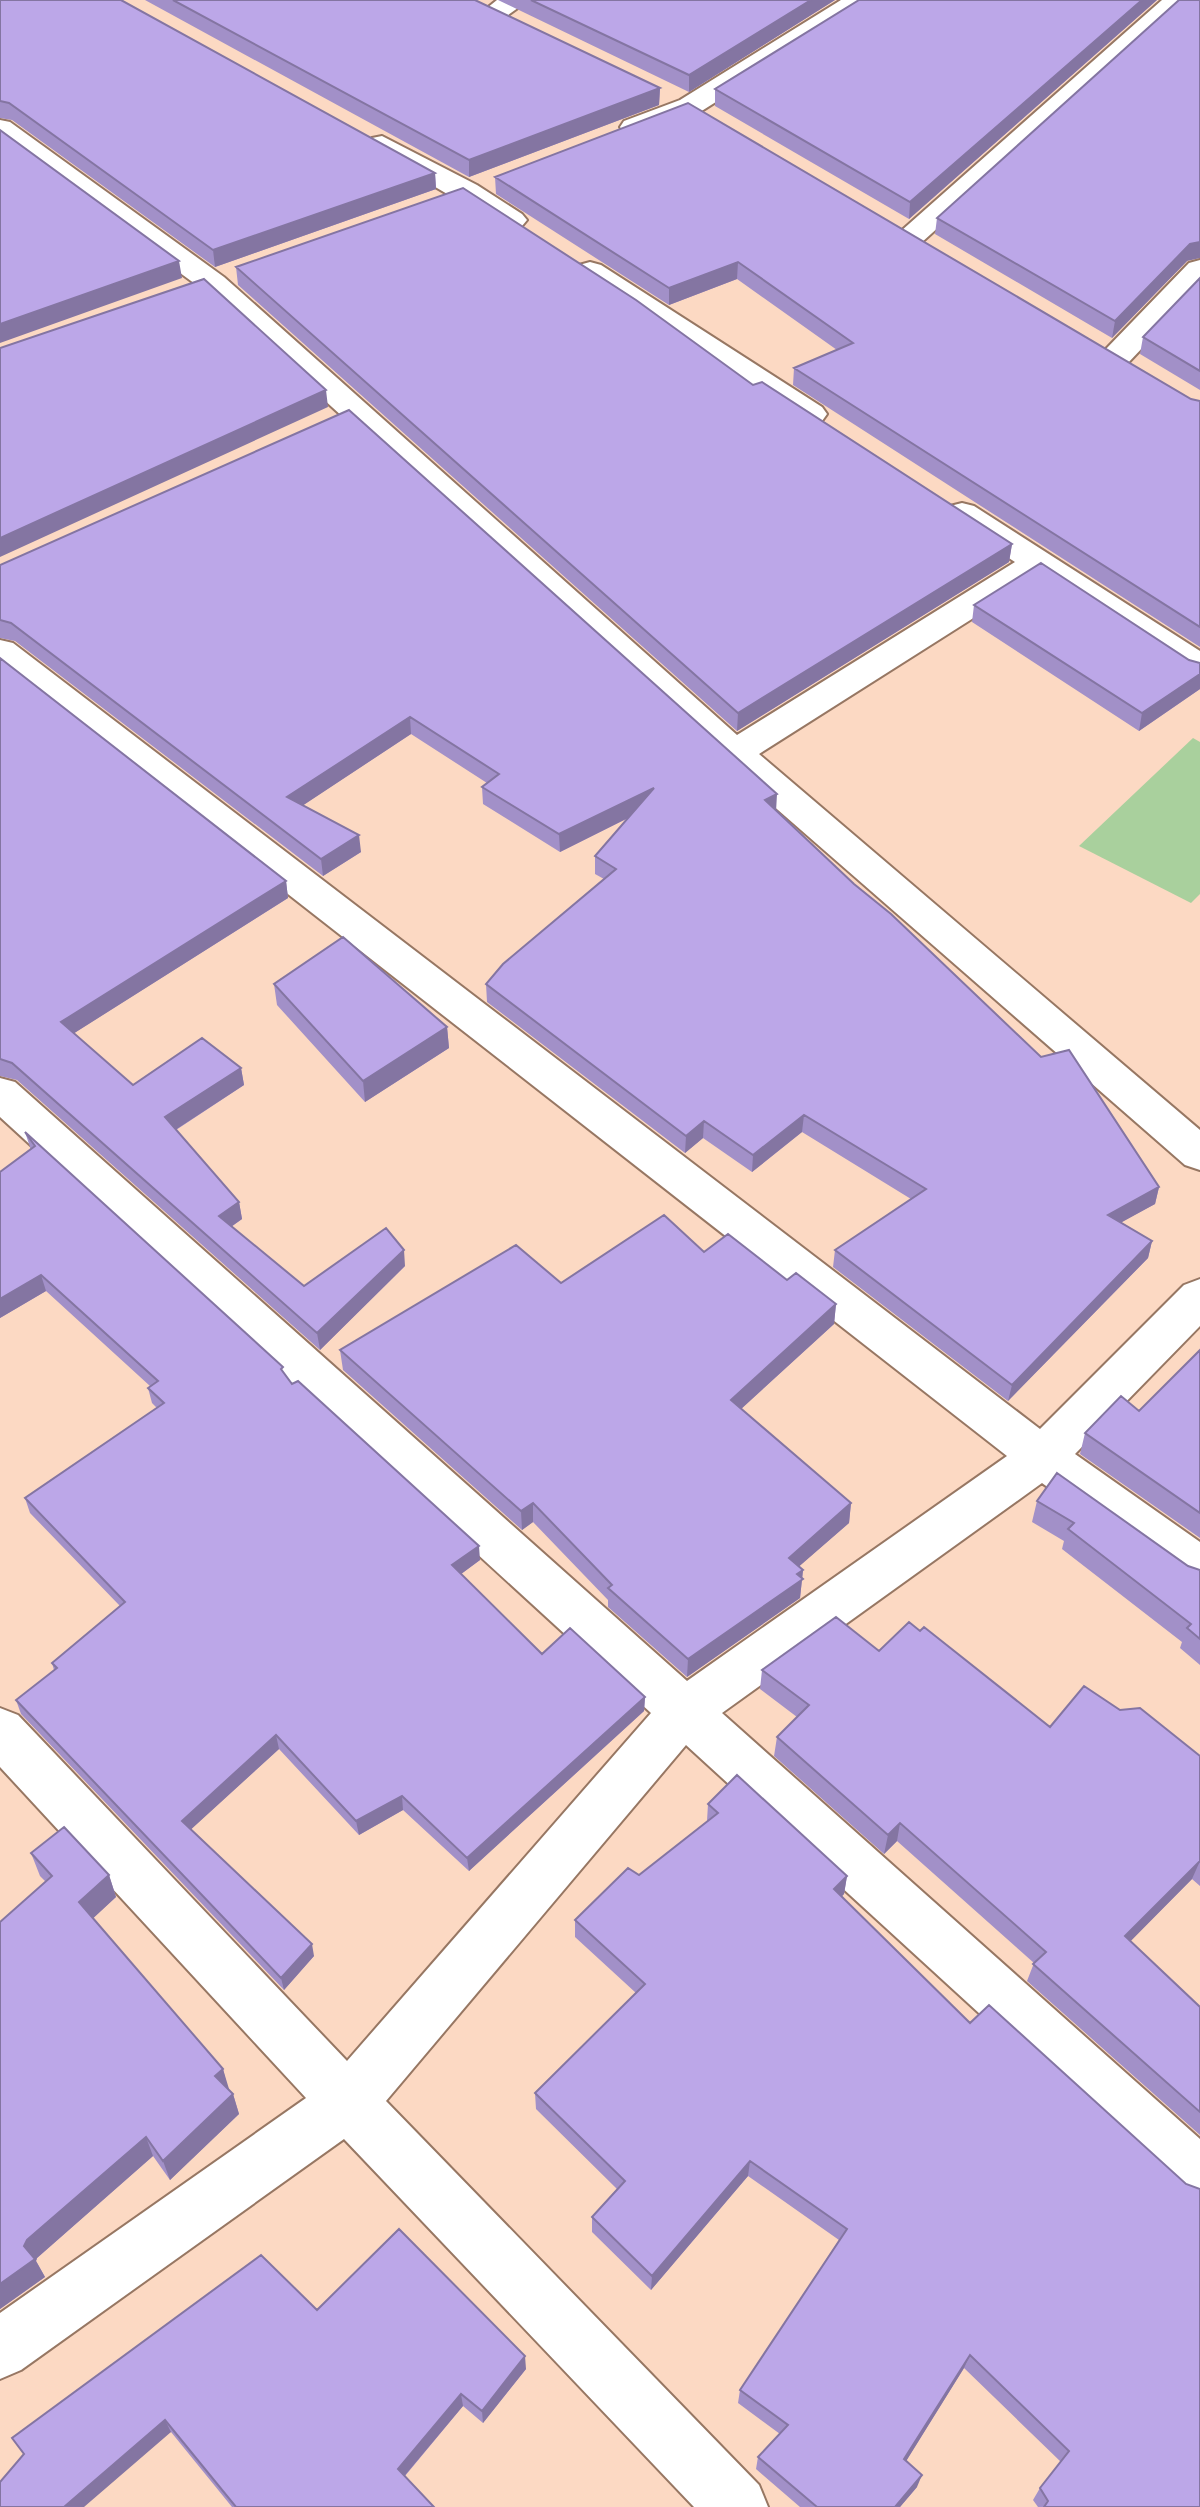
<svg xmlns="http://www.w3.org/2000/svg" width="1200" height="2507" font-family="'Zilla Slab',serif">
<style>
.green{fill:#a9d09d}
.lines{fill:none;stroke-linecap:round;stroke-linejoin:round}
.street-casing{stroke:#977763;stroke-width:4}
.street{fill:#fff;fill-rule:evenodd}
.wall{fill:#a290c8}
.shaded-wall{fill:#8475a2}
.building{fill:#bca7e8;stroke:#8475a2;stroke-width:2}
</style>
<rect width="100%" height="100%" fill="#fcd9c3"/>
<path class="green" d="M1193,738l7,4v152l-9,9 -112,-57z"/>
<g class="lines">
<defs>
<path id="street" d="M497,0h32l-25,18h-18l-4,-6z
M841,0h31l-4,6 -168,106 -66,23 -10,-2 -4,-6 4,-6 56,-21z
M1162,0h28l-269,243 -10,3 -10,-3 -5,-6 5,-6z
M0,120l10,2 214,155 513,458 278,-173 -65,-42 -5,-7 5,-7 12,-3 12,3 226,145v27l-13,-3 -149,-98 -279,177 441,376v40l-15,-5 -463,-404 -520,-472 -202,-148z
M382,136l95,49 45,29 5,6 -5,6 -10,3 -10,-3 -130,-76 -4,-6 4,-6z
M1200,260v27l-73,77 -11,2 -11,-2 -5,-7 5,-7 84,-87z
M590,262l11,3 221,142 5,7 -5,7 -11,3 -11,-3 -221,-144 -4,-6 4,-6z
M0,640l13,3 1027,786 144,-144 16,-6v47l-125,128 125,88v48l-17,-6 -141,-101 -320,230 478,426v67l-20,-9 -494,-452 -300,356 373,384 9,22h-74l-350,-368 -323,231 -21,9v-66l306,-215 -306,-331v-59l18,7 329,346 304,-348 -651,-596v-39l15,4 672,599 320,-225 -1007,-787z"/>
</defs>
<use href="#street" class="street-casing"/>
<use href="#street" class="street"/>
</g>
<path class="wall" d="M0,0l435,173 1,16 -221,78 -203,-147 -12,-2z
M145,0h330l185,88 -1,17 -190,72z
M498,0h337l-146,92z
M859,0h298l-248,219 -194,-113v-17z
M495,177l696,222 9,2v246l-407,-262 1,-17 43,-18 -100,-71 -68,26 -173,-111z
M937,218l250,43 -75,77 -177,-104z
M236,267l517,118 259,159 -3,18 -272,169 -499,-446z
M1200,278v112l-60,-36 3,-17z
M0,565l776,246 383,376 -4,17 -34,18 31,19 -4,17 -140,143 -175,-134 2,-17 76,-51 -109,-67 -50,40 -49,-34 -18,15 -198,-151 -1,-18 118,-105 -9,-5v-18l33,-38 -68,34 -77,-48 -1,-17 5,-4 -76,-49 -108,71 58,47 -38,24 -308,-235 -15,-3z
M974,605l226,58v26l-61,42 -167,-109z
M0,658l286,223 2,17 -214,135 59,52 108,-17 3,17 -68,45 63,72 3,17 -11,8 73,59 101,-20 -85,84 -303,-270 -17,-4z
M274,984l173,43 2,21 -84,54 -88,-97z
M25,1132l259,241 8,11 188,176 -19,14 81,80 103,43 -1,14 -175,160 -66,-61 -44,25 -80,-86 -88,80 123,127 -30,34 -263,-276 -5,-14 38,-30 -2,-7 68,-57 -90,-93 -5,-15 132,-90 -5,-5 -4,-15 2,-2 -104,-95 -46,27v-146l31,-22z
M704,1252l83,28 49,24 -2,20 -93,85 110,94 -2,20 -50,43 4,4 -3,28 -113,79 -79,-70v-7l-75,-78 -11,8 -179,-160 -3,-20 221,-67z
M1200,1350v188l-120,-84 5,-21 54,-22z
M1037,1501l151,65 12,4v95l-20,-17 2,-6 -120,-93 2,-8 -32,-19z
M879,1651l171,76 70,-17 80,46v130l-8,-7 -62,62 70,66v128l-173,-154 7,-18 -137,-122 -13,13 -110,-98 3,-19 20,-20 -37,-28 2,-19z
M708,1804l139,72 -3,18 -3,3 359,610h-162l-5,-7 7,-12 21,-26 -97,-94 -58,93 11,26 -17,20h-100l-44,-38 2,-12 22,-23 -42,-31 2,-13 99,-150 -91,-64 -97,114 -59,-58v-15l25,-28 -81,-80 -1,-16 101,-100 -61,-56v-17l64,-45 68,-54z
M31,1853l78,22 7,22 -23,21 130,151 5,21 5,4 6,20 -69,66 -17,-24 -116,102 -1,3 9,16 -45,32v-387l46,-40 -6,-6z
M317,2310l209,59 -43,54 -20,-17 -58,70 29,31h-202l-61,-75 -171,75z"/>
<path class="shaded-wall" d="M811,0h24l-146,92v-17z
M1142,0h15l-248,219 1,-17z
M660,88l-1,17 -190,72v-17z
M435,173l1,16 -221,78 -2,-17z
M1200,242v16l-13,3 -75,77 3,-17 75,-77z
M179,261l3,17 -182,65v-19z
M738,262l-1,17 -68,26v-17z
M326,390l2,17 -328,150v-19z
M1012,544l-3,18 -272,169 1,-18z
M1200,674v15l-61,42 3,-18z
M410,717l1,17 -121,80 -3,-17z
M654,788v17l-94,47 -1,-18z
M777,794l-1,18 -11,-12z
M359,835l2,17 -38,24 -2,-17z
M286,881l2,17 -223,141 -4,-17z
M447,1027l2,21 -84,54 -2,-21z
M241,1068l3,17 -75,49 -4,-17z
M804,1115l-2,17 -50,40 1,-17z
M704,1121l-1,17 -18,15 1,-17z
M1159,1187l-4,17 -51,28 4,-17z
M239,1202l3,17 -20,14 -3,-17z
M1152,1241l-4,17 -140,143 4,-16z
M404,1250l1,16 -85,84 -3,-17z
M41,1275l5,16 -46,27v-19z
M836,1304l-2,20 -105,96 2,-20z
M533,1503v19l-11,8 -1,-19z
M851,1503l-2,20 -62,54 2,-19z
M479,1546l1,14 -27,20 -1,-15z
M803,1570l-3,28 -113,79 1,-18z
M645,1697l-1,14 -175,160 -2,-13z
M276,1735l3,14 -93,85 -4,-13z
M402,1796l1,14 -44,25 -3,-14z
M900,1823l-3,18 -13,13 4,-19z
M1200,1861l-8,18 -74,75 7,-18z
M109,1875l7,22 -29,27 -8,-22z
M847,1876l-3,18 -13,13 3,-18z
M312,1944l2,12 -30,34 -3,-12z
M223,2069l6,20 -8,7 -6,-20z
M233,2094l6,20 -69,66 -7,-19z
M146,2137l7,19 -116,102 -1,3 9,16 -45,32v-25l27,-44z
M750,2161l-2,15 -97,114 1,-14z
M970,2355l-6,13 -64,103 4,-12z
M525,2356l1,13 -43,54 -1,-12z
M461,2394l2,12 -62,74 -3,-11z
M165,2420l6,12 -87,75h-20z
M922,2475l-5,12 -17,20h-5z"/>
<path class="building" d="M0,0h121l314,173 -222,77 -204,-147 -9,-2z
M173,0h302l185,88 -191,72z
M531,0h280l-122,75z
M859,0h283l-232,202 -195,-113z
M1179,0h21v242l-10,2 -75,77 -178,-103z
M688,103l503,296 9,2v226l-406,-259 59,-25 -115,-81 -69,26 -174,-111z
M0,130l179,131 -179,63z
M463,188l173,112 117,85 9,-3 250,162 -274,169 -502,-446z
M1200,278v93l-57,-34z
M204,279l122,111 -326,148v-190z
M349,410l428,384 -12,6 89,84 37,30 150,143 28,-7 90,137 -51,28 44,26 -140,144 -177,-135 91,-61 -122,-74 -51,40 -49,-34 -18,15 -200,-152 17,-20 113,-95 -21,-13 59,-68 -95,46 -77,-47 17,-13 -89,-57 -123,80 72,38 -38,24 -310,-236 -11,-3v-55z
M1041,563l148,97 11,3v11l-58,39 -168,-108z
M0,658l286,223 -225,141 72,63 69,-47 39,30 -76,49 74,85 -20,14 85,70 82,-58 18,22 -87,83 -305,-270 -12,-4z
M343,937l104,90 -84,54 -89,-97z
M25,1132l258,235 -2,2 11,15 6,-3 181,165 -27,19 90,89 28,-26 75,69 -178,161 -65,-62 -46,25 -80,-86 -94,86 130,123 -31,34 -265,-278 41,-32 -5,-5 73,-61 -100,-104 139,-95 -16,-15 10,-7 -117,-106 -41,24v-127l35,-26z
M664,1215l40,37 24,-18 59,46 9,-7 40,31 -105,96 120,103 -62,55 14,12 -6,4 6,5 -115,80 -80,-71 4,-3 -79,-82 -12,8 -181,-161 176,-105 45,38z
M1200,1350v163l-115,-80 36,-37 18,15z
M1057,1473l131,93 12,4v69l-13,-11 4,-4 -123,-95 6,-6 -37,-22z
M836,1617l43,34 30,-29 11,9 4,-4 126,100 34,-41 36,24 20,-2 60,48v105l-75,75 75,71v105l-167,-148 13,-12 -146,-129 -12,12 -111,-98 32,-32 -47,-35z
M737,1775l110,101 -13,13 136,134 19,-18 197,179 14,5v318h-156l4,-6 -8,-13 29,-37 -99,-96 -66,104 18,16 -27,32h-78l-59,-50 30,-32 -48,-35 107,-161 -97,-68 -98,115 -60,-59 33,-36 -90,-88 110,-109 -70,-64 53,-52 11,7 79,-62 -10,-9z
M64,1827l45,48 -30,27 144,167 -8,7 18,18 -70,67 -17,-24 -119,103 -3,6 11,13 -35,25v-362l52,-46 -21,-23z
M399,2229l126,127 -43,55 -21,-17 -63,75 36,38h-198l-71,-87 -101,87h-64v-25l24,-28 -12,-16 249,-183 56,55z"/>
</svg>
